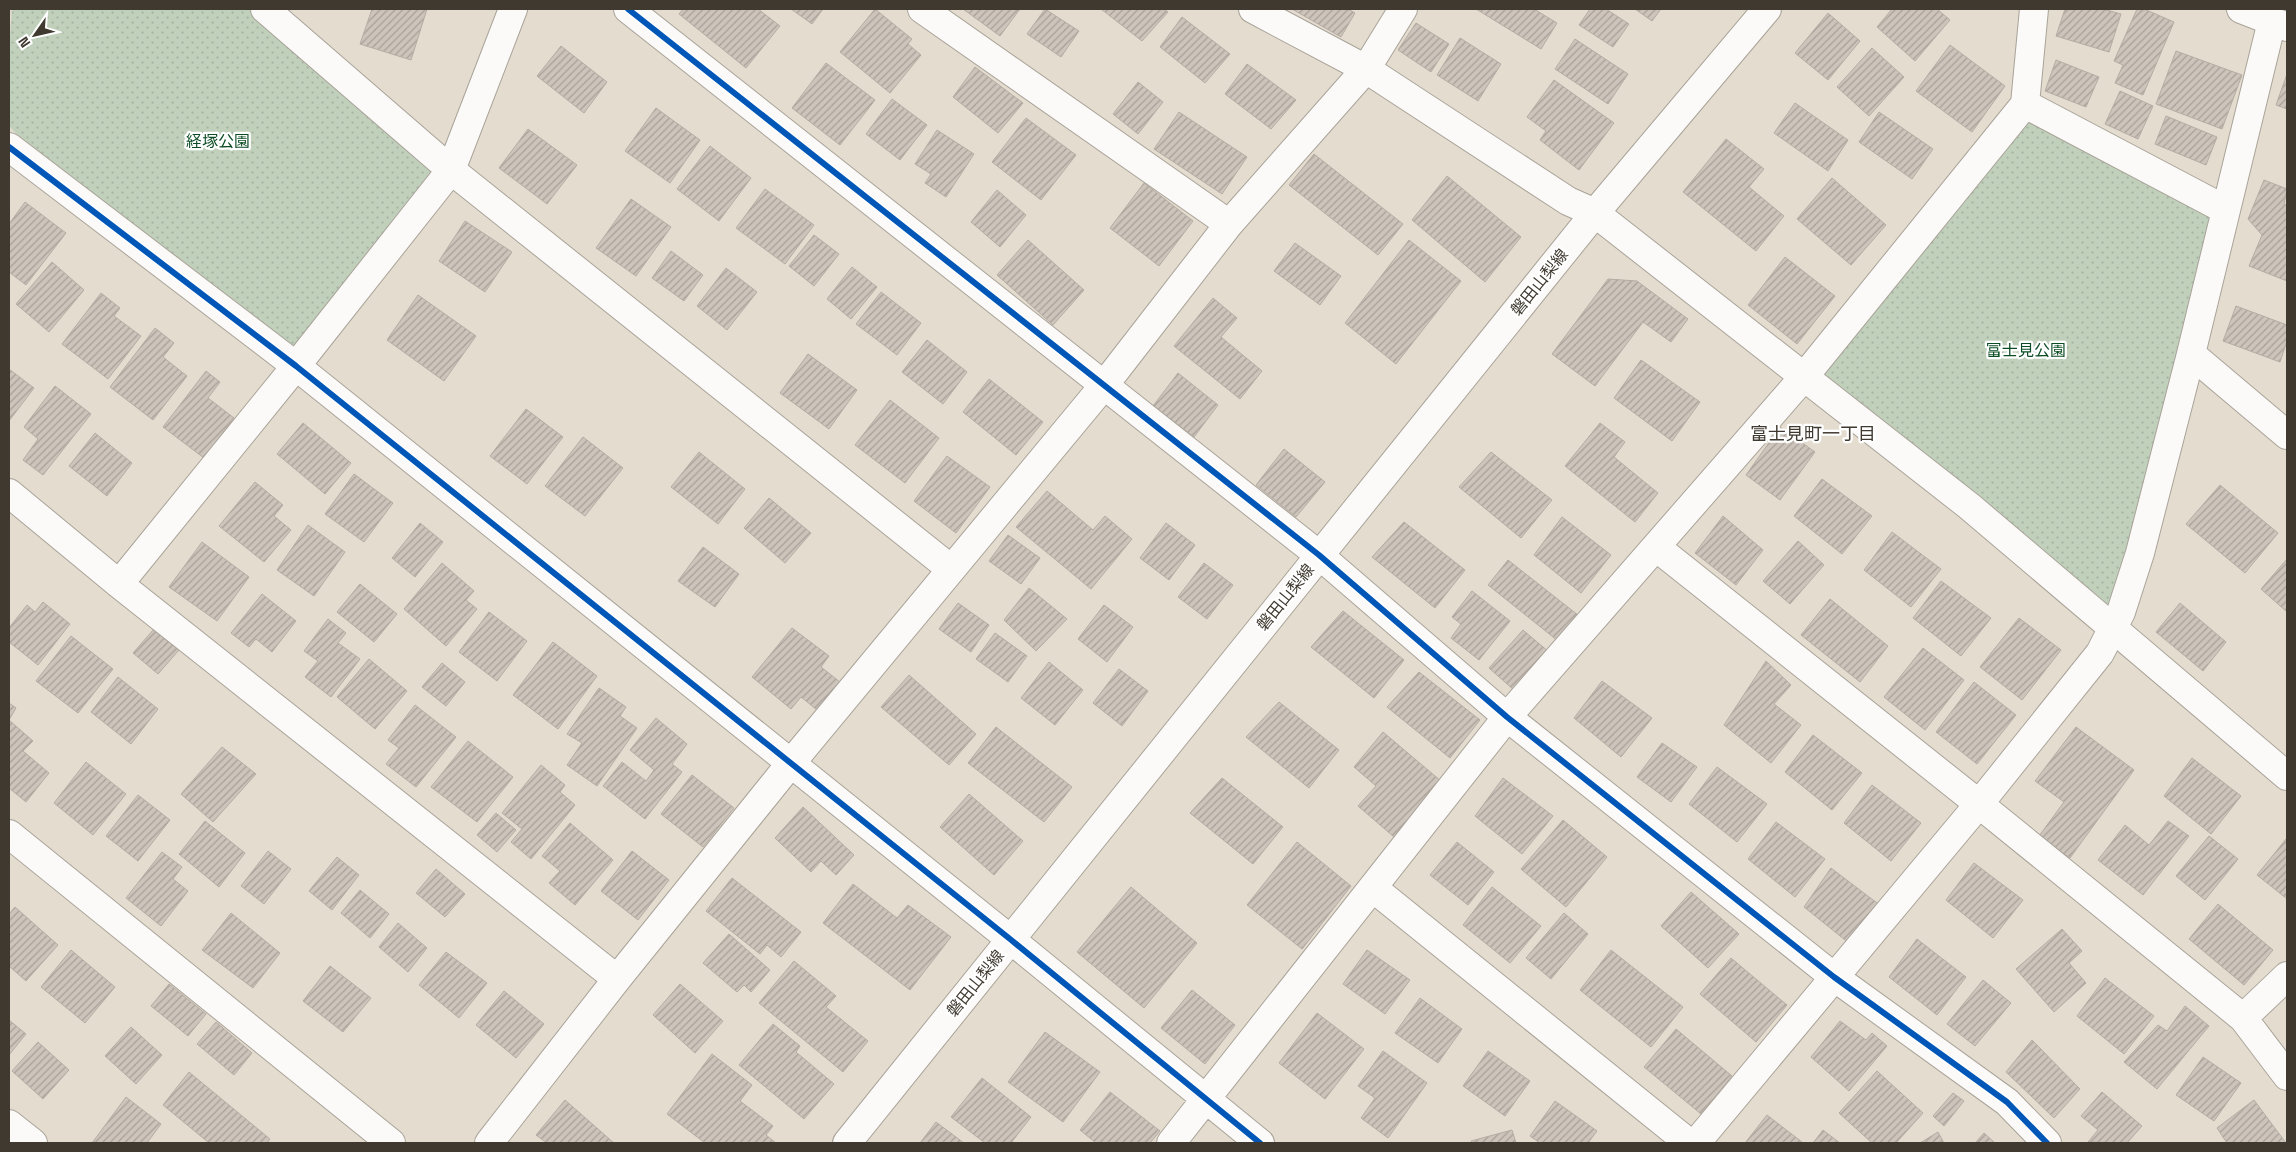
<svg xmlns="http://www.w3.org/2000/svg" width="2296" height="1152" font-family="'Space Grotesk','Noto Sans JP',sans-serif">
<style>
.park{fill:url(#park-dots)}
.building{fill:url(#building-hatch);stroke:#b5ada4}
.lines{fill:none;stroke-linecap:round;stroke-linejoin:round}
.minor-casing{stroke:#a9a399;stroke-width:30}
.secondary-casing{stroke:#a9a399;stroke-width:30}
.minor{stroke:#fbfaf8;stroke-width:28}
.secondary{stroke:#fbfaf8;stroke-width:28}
.cycleway-casing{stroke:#fff;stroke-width:9}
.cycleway{stroke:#0057b8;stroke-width:6}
.labels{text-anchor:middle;stroke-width:4.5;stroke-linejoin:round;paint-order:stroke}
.park-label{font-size:16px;fill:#0c4d24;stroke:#fff}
.street-label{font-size:16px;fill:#3f392f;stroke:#fff}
.neighbourhood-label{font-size:18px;fill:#3f392f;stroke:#fff}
</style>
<defs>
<pattern id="park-dots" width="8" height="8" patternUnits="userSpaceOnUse" patternTransform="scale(1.25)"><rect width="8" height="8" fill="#c0d0bb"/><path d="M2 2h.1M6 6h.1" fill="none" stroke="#a6b3a1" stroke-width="1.8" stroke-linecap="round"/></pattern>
<pattern id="building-hatch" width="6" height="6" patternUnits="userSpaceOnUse" patternTransform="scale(1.25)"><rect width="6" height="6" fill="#cdc4bb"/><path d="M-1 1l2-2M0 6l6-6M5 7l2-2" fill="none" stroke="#a8a098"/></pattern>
</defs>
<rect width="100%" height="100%" fill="#e4dccf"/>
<path class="park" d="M12,9h253l121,105 54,70 -144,182 -216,-167 -71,-73v-76z
M2025,104l199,107 -107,405 -314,-238z"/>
<path class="building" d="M372,9h55l-16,51 -51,-16z
M683,9h75l22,17 -34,42 -67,-54z
M791,9h32l-11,15z
M875,9l37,30 -4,5 13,11 -31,38 -50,-41z
M963,9h57l-20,27z
M1045,9l34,22 -18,26 -34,-23z
M1101,9h62l5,3 -26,29z
M1292,9h56l7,4 -14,24z
M1476,9h58l23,14 -16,26z
M1590,9h16l23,15 -16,23 -34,-22z
M1635,9h26l-9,12z
M1892,9h45l13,11 -35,41 -38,-34z
M2065,9h38l18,5 -12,38 -53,-16z
M2137,9h7l30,13 -31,73 -28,-12 8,-18 -9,-4z
M1828,13l32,28 -32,39 -33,-27z
M1182,17l48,37 -25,29 -45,-36z
M1416,23l33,21 -18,28 -33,-22z
M1460,38l41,26 -23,37 -41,-26z
M1575,39l53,35 -20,30 -53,-35z
M1950,45l55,41 -33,46 -56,-41z
M561,46l46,36 -23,31 -47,-37z
M1872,48l32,29 -35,39 -32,-29z
M2176,51l66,24 -20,54 -66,-25z
M2056,60l43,17 -13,30 -41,-16z
M826,63l49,37 -35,45 -48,-37z
M1247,64l49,36 -25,29 -46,-35z
M975,67l48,36 -25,30 -45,-36z
M2287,74v35l-11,-4z
M1554,80l60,43 -35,47 -39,-30 6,-9 -19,-14z
M1138,82l25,20 -25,32 -25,-20z
M2120,91l33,15 -15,33 -33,-15z
M892,99l35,26 -27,35 -34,-26z
M1795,103l53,37 -20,31 -54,-38z
M656,108l44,32 -30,43 -45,-32z
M1179,112l68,45 -25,37 -68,-45z
M1879,112l54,37 -21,30 -53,-37z
M2166,116l51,21 -11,28 -51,-21z
M1026,118l50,37 -35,45 -49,-38z
M528,129l49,36 -30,39 -48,-36z
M937,130l37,24 -28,43 -21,-14 6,-9 -16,-10z
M1726,139l38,30 -15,18 35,29 -28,35 -73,-59z
M710,146l41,32 -32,43 -42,-32z
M1314,154l89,70 -25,31 -89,-70z
M1447,176l74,61 -36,45 -73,-62z
M1832,178l54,47 -35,40 -54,-46z
M2264,180l23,9 -3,15 3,1v76l-38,-15 13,-31 -14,-16z
M1144,183l49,38 -34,45 -49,-38z
M765,189l49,36 -29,39 -49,-36z
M997,190l29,25 -26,32 -29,-25z
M631,199l40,28 -35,49 -40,-28z
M25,202l41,31 -40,52 -17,-13v-48z
M465,221l47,31 -27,40 -46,-31z
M814,235l25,19 -25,32 -25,-20z
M1028,240l56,50 -31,35 -56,-50z
M1409,240l52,41 -65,83 -51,-41z
M1295,243l46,33 -21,29 -46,-34z
M671,251l32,24 -19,26 -32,-23z
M1785,257l50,39 -38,48 -49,-39z
M52,262l32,28 -35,42 -33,-28z
M852,267l25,20 -26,32 -24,-20z
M726,268l31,24 -30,38 -30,-24z
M1608,279l29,2 51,38 -17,23 -28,-20 -48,64 -43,-32z
M881,292l40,31 -24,32 -41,-31z
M101,293l19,15 -6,8 27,20 -33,43 -46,-35z
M418,295l58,41 -32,45 -57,-41z
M1213,298l24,20 -16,19 41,34 -22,28 -66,-53z
M2236,306l51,19v16l-7,21 -57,-21z
M155,328l19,15 -11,14 24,19 -34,44 -43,-33z
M927,340l40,32 -24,32 -41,-32z
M808,354l49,36 -28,39 -49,-36z
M1641,360l59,42 -28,39 -58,-43z
M9,369l25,19 -25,33z
M206,371l14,11 -12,16 26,20 -30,40 -41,-31z
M1178,373l40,32 -24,32 -41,-31z
M989,379l54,43 -27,33 -53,-43z
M55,386l36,28 -48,61 -20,-15 15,-21 -14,-12z
M890,400l49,38 -34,45 -50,-38z
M526,409l37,28 -36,47 -37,-28z
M303,423l48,40 -26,31 -48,-40z
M1600,423l25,19 -11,15 44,36 -23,29 -70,-56z
M1780,427l35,25 -35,48 -34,-25z
M95,433l37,30 -25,33 -38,-30z
M583,437l40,31 -38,48 -40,-30z
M1284,449l41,33 -29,35 -40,-32z
M699,452l46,37 -27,35 -47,-37z
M1491,452l61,48 -31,38 -62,-51z
M947,456l43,31 -34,46 -42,-32z
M354,474l39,29 -29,39 -39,-28z
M1822,479l50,37 -30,38 -48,-38z
M255,482l28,23 -9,11 17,14 -27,32 -45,-36z
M2220,485l58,48 -33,40 -59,-49z
M1047,491l46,39 12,-14 27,23 -41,50 -75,-62z
M769,498l42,35 -26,30 -41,-35z
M1723,516l40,34 -27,35 -41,-32z
M1562,517l49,38 -30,38 -47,-38z
M1404,522l61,48 -30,38 -63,-51z
M420,523l23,19 -28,35 -23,-19z
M1166,523l29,22 -26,35 -29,-22z
M308,525l37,27 -31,44 -37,-26z
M1892,532l49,37 -30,38 -47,-37z
M1008,535l32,23 -19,26 -32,-23z
M1798,541l26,24 -34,39 -27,-23z
M202,542l47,35 -32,44 -48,-34z
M703,547l36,27 -24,33 -37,-26z
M2287,559v53l-26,-23z
M1508,560l70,55 -20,26 -70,-56z
M442,563l32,28 -8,9 11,9 -31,37 -42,-37z
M1204,563l29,22 -26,34 -29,-22z
M1941,581l50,37 -30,38 -48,-38z
M360,584l37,30 -23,28 -37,-30z
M1029,588l38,31 -31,32 -32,-31z
M1472,591l38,30 -31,39 -28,-22 10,-14 -9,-7z
M262,594l34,27 -24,31 -16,-13 -7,8 -18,-14z
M1830,599l58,47 -28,36 -59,-47z
M43,602l27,22 -32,41 -29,-23v-14l18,-23 8,7z
M958,603l31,22 -18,27 -32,-23z
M2180,603l46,39 -23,29 -47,-39z
M1104,605l29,22 -26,35 -29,-23z
M1343,611l61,49 -30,38 -63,-51z
M489,612l38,29 -30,40 -38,-29z
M2019,618l42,32 -39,50 -42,-33z
M328,619l18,14 -8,10 22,16 -29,38 -26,-20 13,-16 -14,-10z
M792,628l37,28 -8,11 19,15 -23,28 -16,-13 -10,12 -39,-32z
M154,629l25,21 -21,24 -25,-21z
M1523,630l26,22 -34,39 -26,-23z
M995,633l32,23 -19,26 -32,-23z
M71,636l42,33 -35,44 -42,-32z
M553,642l44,34 -39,53 -45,-34z
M1923,648l41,32 -39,50 -41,-33z
M369,659l38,32 -32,38 -38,-32z
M1766,661l25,24 -17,19 27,21 -30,38 -47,-38z
M1049,662l34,28 -28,35 -34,-27z
M442,663l23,19 -19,24 -24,-19z
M1119,669l29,22 -26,35 -29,-23z
M1419,672l61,48 -30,38 -63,-51z
M909,675l67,59 -27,31 -68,-58z
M118,677l40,32 -27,35 -40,-32z
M1602,681l50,37 -31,39 -47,-39z
M1974,682l42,33 -39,49 -41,-32z
M599,688l27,19 -6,9 17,12 -40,58 -30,-21 15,-22 -15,-9z
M1279,702l60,48 -30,38 -63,-51z
M9,703l7,5 -7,12 24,21 -10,10 26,22 -23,29 -17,-14z
M415,705l41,32 -40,50 -30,-23 13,-16 -11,-8z
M656,718l31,26 -15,20 10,8 -37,47 -42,-33 19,-24 24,19 8,-11 -24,-20z
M996,727l76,60 -28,35 -76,-59z
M2076,727l58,43 -64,88 -31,-22 25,-34 -29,-21z
M1383,732l58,49 -47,56 -36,-31 18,-20 -22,-19z
M1813,735l49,38 -30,37 -47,-38z
M468,741l45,36 -36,45 -46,-35z
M1662,743l35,24 -26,35 -34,-25z
M222,747l34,27 -43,48 -32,-28z
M2192,758l49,38 -30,38 -47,-38z
M86,762l40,32 -33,41 -39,-32z
M541,765l24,20 -5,7 15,13 -44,54 -20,-17 11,-13 -20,-16z
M1717,767l50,37 -30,38 -48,-38z
M692,775l42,33 -31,39 -42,-33z
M1222,778l61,49 -30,37 -63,-51z
M1503,778l50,38 -31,38 -47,-38z
M1872,785l49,38 -30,38 -47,-38z
M969,794l54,47 -29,34 -54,-48z
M138,795l32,25 -32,41 -32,-25z
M803,807l51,48 -18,20 -15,-14 -10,11 -36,-34z
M496,813l20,17 -19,22 -20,-17z
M1563,820l44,37 -41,50 -45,-38z
M205,821l40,32 -26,34 -40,-33z
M2168,821l21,15 -46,59 -45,-35 27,-35 24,20z
M1776,822l49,37 -30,38 -47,-38z
M570,823l43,37 -38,45 -26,-22 11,-12 -18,-15z
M2209,836l29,23 -33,41 -29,-24z
M2286,839l1,1v59l-30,-24z
M1297,842l54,44 -49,63 -55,-44z
M1457,842l37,30 -26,33 -38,-30z
M268,851l23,18 -27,35 -23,-18z
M632,851l37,29 -31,40 -37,-29z
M162,852l20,15 -9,12 15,12 -27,35 -35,-28z
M337,857l22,18 -27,35 -23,-19z
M1974,863l49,37 -30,38 -47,-38z
M1831,868l50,38 -31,38 -46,-37z
M436,869l29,25 -20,23 -29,-24z
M732,878l69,54 -20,25 -14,-12 -7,9 -54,-43z
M853,884l44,34 11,-13 43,32 -41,53 -87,-67z
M1131,887l66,56 -53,65 -67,-56z
M1492,887l49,39 -31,37 -47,-38z
M360,890l29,24 -19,24 -29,-25z
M1691,892l48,42 -31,34 -47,-42z
M2218,904l55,46 -29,35 -55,-46z
M15,907l43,38 -32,36 -17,-15v-52z
M231,913l49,40 -27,35 -51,-38z
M1564,913l24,21 -37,45 -25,-21z
M398,923l29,25 -19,24 -29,-25z
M2062,929l20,22 -13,12 17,20 -32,29 -38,-43z
M729,934l41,36 -19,22 -7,-7 -7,7 -34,-29z
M1917,939l49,38 -29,38 -48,-38z
M71,950l44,37 -30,36 -44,-36z
M1367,950l43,30 -25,34 -42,-30z
M1611,950l72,57 -32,40 -71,-57z
M446,952l41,31 -28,35 -40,-33z
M1731,958l56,47 -31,37 -56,-48z
M794,961l42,35 -10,11 42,34 -25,31 -84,-69z
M330,966l41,32 -28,34 -40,-31z
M2105,978l49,38 -30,38 -47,-38z
M1983,980l28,23 -36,43 -28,-22z
M169,984l37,30 -18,22 -37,-30z
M680,984l43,37 -28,32 -42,-38z
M1192,990l43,35 -30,39 -44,-36z
M504,991l40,33 -28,34 -40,-33z
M1420,998l42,31 -24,34 -43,-30z
M2185,1006l24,20 -52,63 -33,-27 34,-37 9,6z
M1317,1013l47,36 -39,50 -46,-36z
M9,1020l17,14 -17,21z
M1840,1021l26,19 6,-7 15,13 -38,45 -38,-34z
M216,1022l36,31 -18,22 -37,-31z
M773,1024l27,22 -4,6 38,32 -30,35 -65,-54z
M131,1027l31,28 -26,29 -31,-28z
M1676,1029l56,47 -31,38 -57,-47z
M1045,1032l55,40 -37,50 -55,-40z
M2032,1040l48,49 -26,29 -48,-46z
M38,1042l31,28 -26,29 -31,-28z
M1383,1051l44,32 -39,55 -27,-20 14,-20 -17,-12z
M1488,1051l42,30 -25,35 -42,-30z
M712,1054l40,31 -12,16 33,25 -7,9 10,8h-71l-38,-29z
M2203,1057l38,26 -27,38 -38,-26z
M1877,1071l46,42 -27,30h-24l-33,-30z
M189,1072l81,67 -3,4h-58l-46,-38z
M982,1078l49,39 -20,26h-26l-34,-26z
M1110,1092l50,39 -10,12h-54l-16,-13z
M2102,1092l40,34 -15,17 -39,-1 10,-12 -17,-14z
M1953,1093l11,8 -20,25 -11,-10z
M126,1097l35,27 -14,19h-55z
M565,1100l49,43h-67l-11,-8z
M2254,1100l32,43h-59l-10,-15z
M1555,1101l42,30 -9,12h-48l-10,-7z
M1767,1115l35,27 -1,1h-56z
M936,1122l28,21h-44z
M1512,1130l4,13h-44l-1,-2z
M1823,1130l17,13h-27z
M1938,1132l6,11h-24z
M1984,1133l11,10h-20z"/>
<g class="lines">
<defs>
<path id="minor" d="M265,9l186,161 500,399
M628,9l691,546 188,162 327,260 173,125 40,41
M922,9l307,215
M1253,9l113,60 202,132 27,12 374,293 318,270
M2241,9l46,18
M2025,104l201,106
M9,147l287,219 714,573 250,204
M2191,354l96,81
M9,493l110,91 498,395
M1656,547l323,257 264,214 44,58
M119,584l177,-218 155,-196 62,-161
M9,834l382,309
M1373,888l316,255
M2243,1018l44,-42
M9,1124l24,19
M489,1143l128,-164 174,-216 314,-379 124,-160 137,-155 37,-60
M1171,1143l336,-426 296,-339 222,-274 9,-95
M1696,1143l283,-339 121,-151 21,-41 19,-59 51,-199 81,-333"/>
<path id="secondary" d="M847,1143l748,-930 172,-204"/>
</defs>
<use href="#minor" class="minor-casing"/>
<use href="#secondary" class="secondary-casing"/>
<use href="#minor" class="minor"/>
<use href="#secondary" class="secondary"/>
<defs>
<path id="cycleway" d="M628,9l691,546 188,162 327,260 173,125 40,41
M9,147l287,219 714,573 250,204"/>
</defs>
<use href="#cycleway" class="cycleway-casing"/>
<use href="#cycleway" class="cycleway"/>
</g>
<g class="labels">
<g class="park-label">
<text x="218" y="147">経塚公園</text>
<text x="2026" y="356">富士見公園</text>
</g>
<g class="street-label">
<text transform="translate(1539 282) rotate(-51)" y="6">磐田山梨線</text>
<text transform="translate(1285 597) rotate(-51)" y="6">磐田山梨線</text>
<text transform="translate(975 983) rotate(-51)" y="6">磐田山梨線</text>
</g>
<g class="neighbourhood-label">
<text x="1813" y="440">富士見町一丁目</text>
</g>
</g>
<rect width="2296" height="1152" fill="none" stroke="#3f392f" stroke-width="20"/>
<g transform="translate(35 35) rotate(236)" stroke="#ffffff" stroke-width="4" paint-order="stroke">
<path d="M0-4L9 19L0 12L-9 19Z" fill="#3f392f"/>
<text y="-8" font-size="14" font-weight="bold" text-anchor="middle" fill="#3f392f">N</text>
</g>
</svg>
